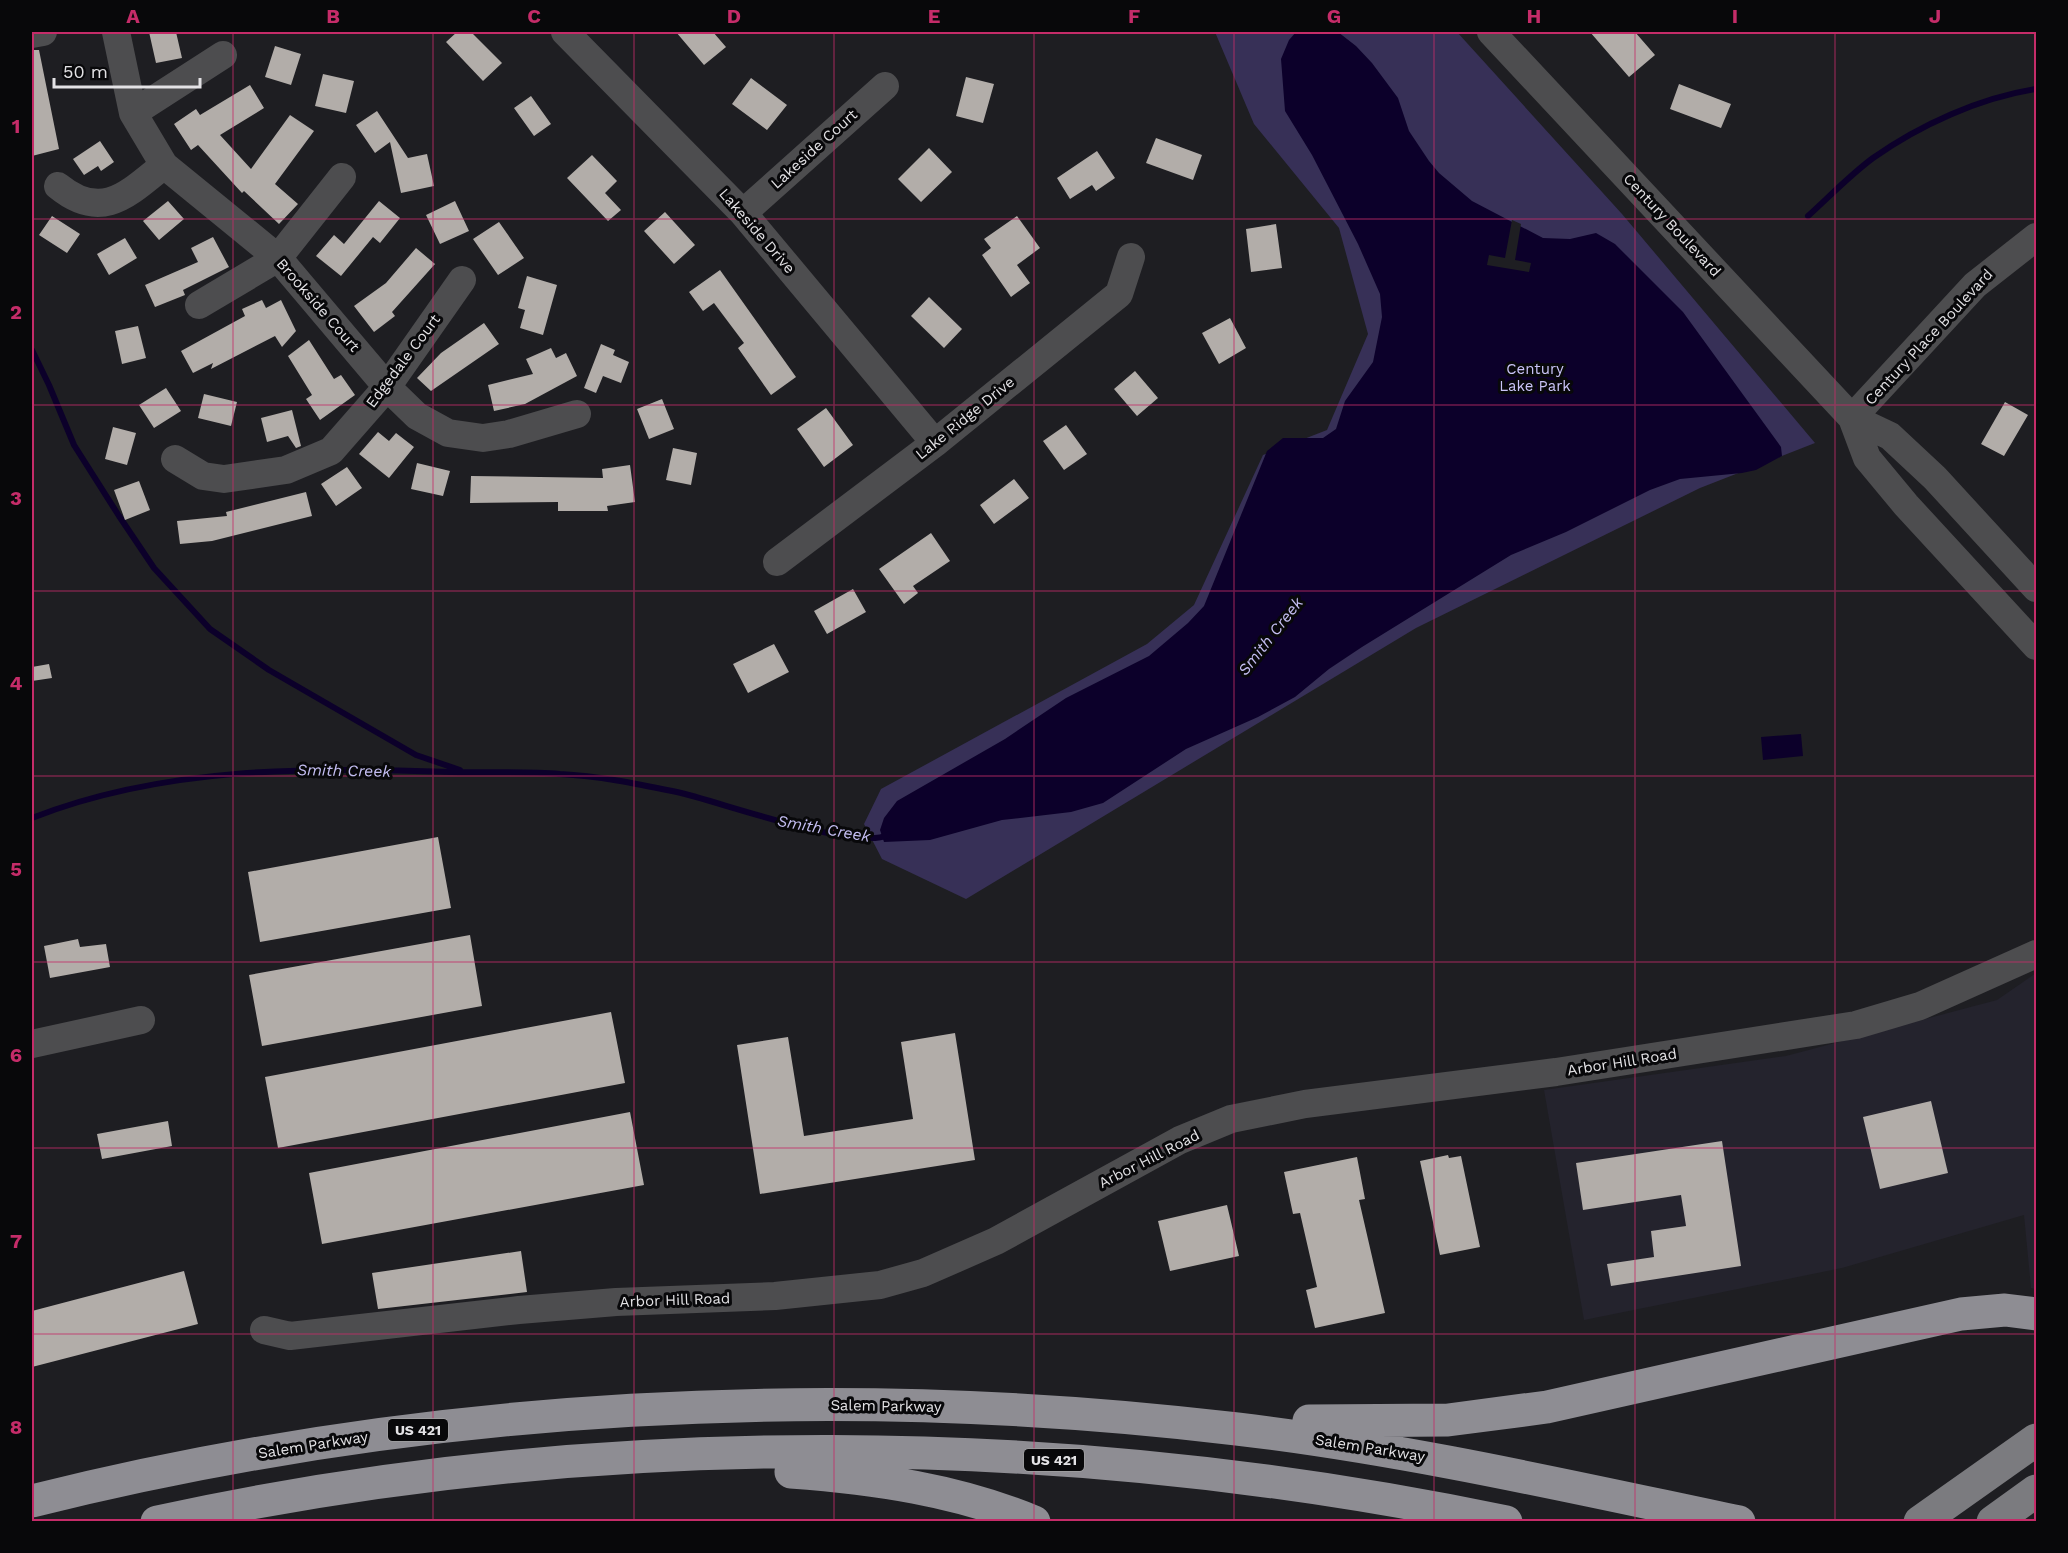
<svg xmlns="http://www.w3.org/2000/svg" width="2068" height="1553" font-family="'Work Sans',sans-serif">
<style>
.built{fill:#24232d}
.green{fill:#373057}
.water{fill:#0c002a}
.pier{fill:#1e1e22}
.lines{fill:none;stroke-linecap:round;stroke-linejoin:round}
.stream{stroke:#0c002a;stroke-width:6}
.building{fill:#b2ada9}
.minor{stroke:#4d4d4f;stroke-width:28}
.major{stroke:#7b7b7f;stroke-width:33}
.highway{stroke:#8e8d93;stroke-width:33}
.grid{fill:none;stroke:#c52c69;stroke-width:1.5;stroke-opacity:0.55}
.labels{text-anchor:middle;stroke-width:6;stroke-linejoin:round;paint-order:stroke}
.shield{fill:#08080a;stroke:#a1a1a3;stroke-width:1.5}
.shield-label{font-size:14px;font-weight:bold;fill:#e3e2e5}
.street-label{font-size:15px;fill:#e3e2e5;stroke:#08080a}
.park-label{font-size:15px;fill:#cac4f8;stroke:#08080a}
.water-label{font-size:16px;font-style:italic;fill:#c3bdf1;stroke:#08080a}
.neatline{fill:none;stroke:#c52c69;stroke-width:2}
.grid-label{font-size:20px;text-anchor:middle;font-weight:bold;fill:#c52c69}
</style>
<rect width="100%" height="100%" fill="#1e1e22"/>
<path class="built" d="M2036,973v316l-5,-1 -7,-73 -182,53 -258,52 -40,-230 242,-34 211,-56z"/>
<path class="green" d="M1215,32h242l165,182 193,229 -115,45 -284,140 -450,271 -84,-40 -18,-35 17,-35 266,-145 47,-39 69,-150 64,-25 41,-96 -29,-106 -85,-104z"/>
<path class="water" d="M1296,32h42l18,14 16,17 26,35 11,33 20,30 10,12 33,28 71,37 27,1 26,-6 19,11 68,68 98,135 1,9 -26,14 -14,3 -62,6 -30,11 -84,42 -55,23 -149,92 -33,22 -34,28 -37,20 -72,32 -83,54 -32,9 -69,8 -72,20 -46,2 -4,-12 4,-12 13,-17 108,-62 61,-41 83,-42 39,-33 16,-17 63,-155 16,-13h40l13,-9 9,-28 28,-39 9,-45 -2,-23 -22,-50 -46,-89 -27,-44 -4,-52 8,-19z
M1801,734l2,22 -40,4 -2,-23z"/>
<path class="pier" d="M1512,220l9,4 -6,36 16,3 -2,9 -42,-7 2,-10 16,3z"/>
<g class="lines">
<path class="stream" d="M1808,216c21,-19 42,-41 65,-58 47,-33 106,-60 163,-69
M32,350l17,35 25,60 45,71 35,52 56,61 59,41 147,85 44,15
M32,818c132,-52 279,-51 420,-46 36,1 72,-1 108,2 40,2 78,10 117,18 41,9 178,59 211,43"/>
</g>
<path class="building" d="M149,32h27l6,26 -26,5z
M457,32h14l31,31 -19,18 -37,-39z
M676,32h37l13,15 -22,18z
M1590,32h45l20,23 -26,22z
M275,46l26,8 -10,31 -26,-8z
M32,50h7l20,99 -27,7z
M323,74l31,7 -8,32 -31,-7z
M966,77l28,7 -11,39 -27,-7z
M751,78l36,27 -20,25 -35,-26z
M1679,84l52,20 -10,24 -51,-19z
M250,85l14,23 -44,27 31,34 39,-54 24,16 -39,53 23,20 -19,20 -35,-33 -2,2 -44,-48 -7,5 -17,-26 22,-15 4,6z
M531,96l20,28 -17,12 -20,-28z
M377,111l31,47 19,-4 7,32 -33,7 -11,-51 -15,11 -19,-28z
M1156,138l46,17 -9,25 -47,-17z
M100,141l14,21 -13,9 -3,-5 -14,9 -11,-16z
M929,148l23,24 -31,30 -23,-23z
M1097,151l18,27 -19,13 -4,-6 -22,14 -13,-21z
M592,155l25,26 -12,12 16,17 -13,11 -41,-43z
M168,201l16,18 -25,21 -16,-19z
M379,201l21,17 -20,25 -7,-6 -32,39 -25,-20 18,-21 10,9z
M455,201l14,30 -29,13 -14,-29z
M665,212l30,33 -21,19 -30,-33z
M52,216l28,18 -13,19 -28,-18z
M1017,216l23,32 -23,17 13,18 -19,14 -29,-42 9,-7 -7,-9z
M499,222l25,36 -26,17 -25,-36z
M1276,224l6,44 -31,4 -5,-43z
M213,237l16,30 -46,23 2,5 -30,12 -10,-22 53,-23 -7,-14z
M125,238l12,20 -28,17 -12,-21z
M416,248l19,16 -43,48 3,4 -21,16 -20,-26 32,-23z
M720,270l76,107 -25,18 -33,-47 6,-5 -30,-40 -11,8 -14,-19z
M527,276l30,9 -14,50 -23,-7 5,-18 -7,-2z
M929,297l33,32 -18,19 -33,-32z
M262,300l4,8 15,-8 15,31 -14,16 -7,-11 -64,33 2,-6 -20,10 -12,-22 64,-35 -3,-7z
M1230,318l16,30 -27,16 -17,-31z
M484,323l15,21 -68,47 -14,-13 24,-25z
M138,326l8,32 -24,6 -7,-33z
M309,340l25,39 7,-4 14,20 -35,25 -14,-21 6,-4 -24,-39z
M601,344l14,6 -2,5 16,7 -8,21 -18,-7 -7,17 -12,-5z
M551,348l5,10 10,-5 11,23 -52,28 -31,7 -6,-26 45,-11 -7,-15z
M1135,371l23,27 -21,18 -23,-27z
M166,388l15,23 -27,17 -15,-23z
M204,394l33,8 -6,24 -33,-8z
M662,399l12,30 -25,10 -12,-30z
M2005,402l23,13 -24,41 -23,-12z
M826,408l27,37 -29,22 -27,-38z
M292,410l9,36 -5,2 -8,-12 -21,6 -6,-24z
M1066,425l21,29 -23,16 -21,-29z
M113,427l23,6 -9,32 -22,-6z
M378,432l11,9 7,-8 18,14 -25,31 -30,-24z
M673,448l24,5 -6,32 -25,-5z
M417,463l33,8 -7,25 -32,-7z
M630,465l5,37 -28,4 1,5h-50v-9l-88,1 1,-27 132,2 -1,-9z
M347,467l15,21 -26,18 -15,-22z
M1014,479l15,19 -35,26 -14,-19z
M139,481l11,29 -25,10 -11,-30z
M306,492l6,24 -100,25 -32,3 -3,-23 50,-5 -1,-4z
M931,533l19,28 -37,25 5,7 -14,11 -25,-35z
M853,589l13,23 -39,22 -13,-23z
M774,644l15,28 -41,21 -15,-29z
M49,664l3,14 -20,3v-14z
M438,837l13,71 -191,34 -12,-70z
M470,935l12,71 -220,40 -13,-71z
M78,939l2,8 26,-3 4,23 -60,11 -6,-32z
M611,1012l14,71 -347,65 -13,-71z
M955,1033l20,127 -215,34 -23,-149 51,-8 16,99 109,-17 -12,-77z
M1931,1101l17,72 -68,16 -17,-72z
M630,1112l14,73 -322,59 -13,-71z
M168,1121l4,25 -70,13 -5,-25z
M1722,1141l19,125 -130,20 -4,-22 47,-7 -3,-26 35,-5 -5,-31 -98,15 -7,-47z
M1448,1155l1,3 12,-2 19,91 -40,8 -20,-94z
M1357,1157l8,42 -6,1 26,113 -70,15 -9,-38 11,-3 -17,-74 -7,1 -9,-42z
M1227,1205l12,51 -69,15 -12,-50z
M521,1251l6,41 -149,17 -6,-36z
M184,1271l14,53 -166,43v-56z"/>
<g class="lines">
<path class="minor" d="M116,32l17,81 31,52 114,93 109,129 30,29 31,17 35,5 26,-4 68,-20
M565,32l178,181 192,230
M1491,32l361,386 38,18 45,42 101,110
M32,34l11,-2
M133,113l90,-58
M58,186c44,36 70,8 106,-21
M743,213l142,-127
M199,305l79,-47 64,-81
M1852,418l15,40 39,47 130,141
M1852,418l123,-133 61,-48
M175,459l28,17 21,3 62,-9 45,-19 56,-64 75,-107
M777,562l158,-119 184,-149 12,-37
M32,1044l109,-24
M264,1330l26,6 229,-26 97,-8 159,-6 105,-11 43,-12 73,-32 184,-101 51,-21 74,-15 251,-32 300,-47 64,-19 116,-52"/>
<path class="major" d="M1920,1522l116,-82
M1993,1522l43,-31"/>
<path class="highway" d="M1309,1421l139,-1 99,-13 414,-93 44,-4 31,4
M791,1472c83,6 166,18 243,50
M32,1501c392,-98 804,-120 1205,-72 169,20 335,58 502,93
M157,1522c441,-96 908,-92 1349,0"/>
</g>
<path class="grid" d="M233,32v1490M433,32v1490M634,32v1490M834,32v1490M1034,32v1490M1234,32v1490M1434,32v1490M1635,32v1490M1835,32v1490M32,219h2004M32,405h2004M32,591h2004M32,776h2004M32,962h2004M32,1148h2004M32,1334h2004"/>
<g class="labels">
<g class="shield">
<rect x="388" y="1419" width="60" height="22" rx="4.5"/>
<rect x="1024" y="1449" width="60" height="22" rx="4.5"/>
</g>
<g class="shield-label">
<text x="418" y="1435">US 421</text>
<text x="1054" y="1465">US 421</text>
</g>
<g class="street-label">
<text transform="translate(814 149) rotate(-42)" y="5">Lakeside Court</text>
<text transform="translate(1672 225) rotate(47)" y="5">Century Boulevard</text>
<text transform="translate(757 231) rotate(49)" y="5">Lakeside Drive</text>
<text transform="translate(318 305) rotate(49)" y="5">Brookside Court</text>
<text transform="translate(1929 337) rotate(-47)" y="5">Century Place Boulevard</text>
<text transform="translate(403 361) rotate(-53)" y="5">Edgedale Court</text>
<text transform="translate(965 418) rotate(-39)" y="5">Lake Ridge Drive</text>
<text transform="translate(1622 1062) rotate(-9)" y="5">Arbor Hill Road</text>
<text transform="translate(1149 1159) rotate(-27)" y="5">Arbor Hill Road</text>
<text transform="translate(675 1300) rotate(-2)" y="5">Arbor Hill Road</text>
<text transform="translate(886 1406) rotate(1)" y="5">Salem Parkway</text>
<text transform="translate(313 1445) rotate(-9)" y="5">Salem Parkway</text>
<text transform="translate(1370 1448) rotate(9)" y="5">Salem Parkway</text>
</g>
<g class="park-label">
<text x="1535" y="374">Century<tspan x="1535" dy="17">Lake Park</tspan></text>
</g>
<g class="water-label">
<text transform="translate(1270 636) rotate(-52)" y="6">Smith Creek</text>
<text transform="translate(344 770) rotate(1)" y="6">Smith Creek</text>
<text transform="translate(824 828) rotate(10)" y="6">Smith Creek</text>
</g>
</g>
<rect width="2068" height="1553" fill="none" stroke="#08080a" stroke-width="66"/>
<path d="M54 78v9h146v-9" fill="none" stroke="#e3e2e5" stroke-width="3"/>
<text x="63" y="78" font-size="18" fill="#e3e2e5" stroke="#08080a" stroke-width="4.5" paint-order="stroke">50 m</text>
<rect x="33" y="33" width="2002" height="1487" class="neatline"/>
<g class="grid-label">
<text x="133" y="23">A</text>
<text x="333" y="23">B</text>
<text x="534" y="23">C</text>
<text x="734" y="23">D</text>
<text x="934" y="23">E</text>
<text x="1134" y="23">F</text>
<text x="1334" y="23">G</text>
<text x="1534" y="23">H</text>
<text x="1735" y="23">I</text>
<text x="1935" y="23">J</text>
<text x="16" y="133">1</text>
<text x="16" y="319">2</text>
<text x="16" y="505">3</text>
<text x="16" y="690">4</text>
<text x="16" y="876">5</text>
<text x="16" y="1062">6</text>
<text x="16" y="1248">7</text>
<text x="16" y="1434">8</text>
</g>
</svg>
